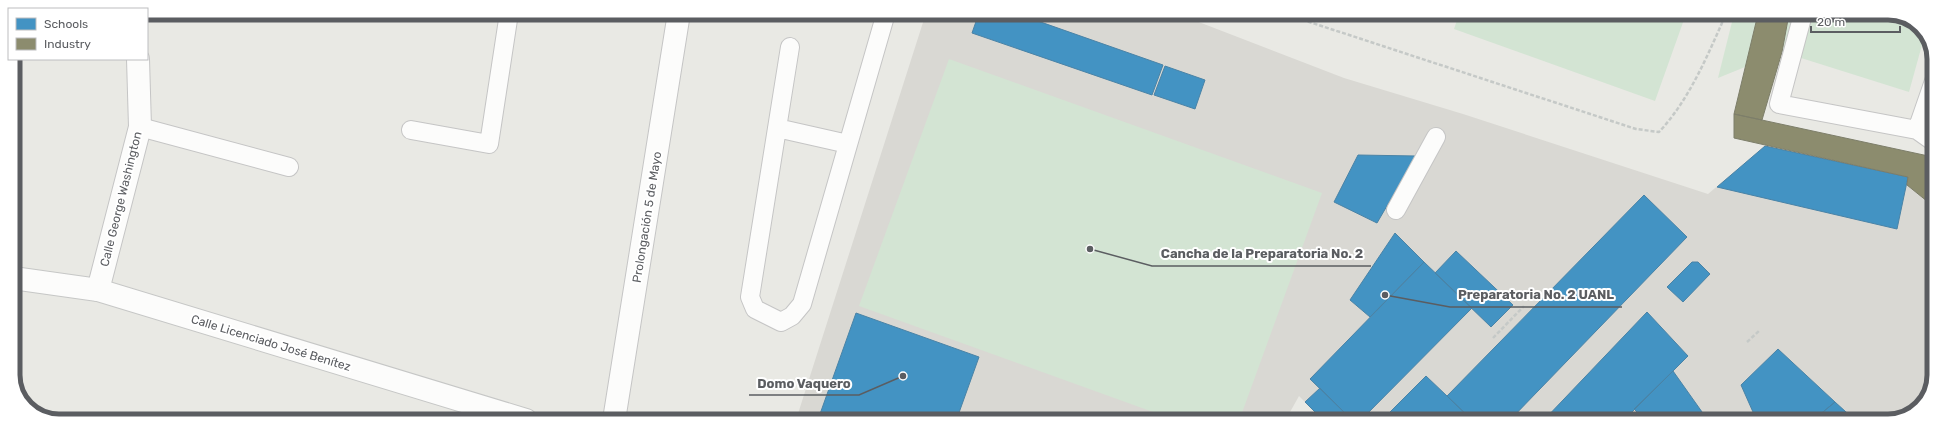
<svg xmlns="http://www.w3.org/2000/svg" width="1947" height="434" font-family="Rubik,sans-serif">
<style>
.education{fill:#d9d8d3}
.green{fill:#d3e4d3}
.schools{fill:#4393c3;stroke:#4a83a6}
.industry{fill:#8c8c6e;stroke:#7d7e6a}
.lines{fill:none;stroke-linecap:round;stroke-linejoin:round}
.lane-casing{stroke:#c5c5c5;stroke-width:20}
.street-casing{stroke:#c5c5c5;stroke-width:24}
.secondary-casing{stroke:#c6c7c6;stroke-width:24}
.path{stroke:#c5c9c7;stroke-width:2.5;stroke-dasharray:4 2;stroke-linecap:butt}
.lane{stroke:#fcfcfb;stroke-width:18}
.street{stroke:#fcfcfb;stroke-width:22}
.secondary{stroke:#fcfcfb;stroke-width:22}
.labels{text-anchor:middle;stroke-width:4;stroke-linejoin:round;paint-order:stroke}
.street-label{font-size:12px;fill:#5b5d61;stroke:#fff}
.rim{fill:none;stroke:#5b5d61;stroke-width:5}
.leader{fill:none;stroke:#5b5d61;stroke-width:1.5}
.callout-dot{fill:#5b5d61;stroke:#fff;stroke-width:1.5}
.callout-label{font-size:13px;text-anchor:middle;font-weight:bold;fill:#5b5d61;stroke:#fff;stroke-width:4;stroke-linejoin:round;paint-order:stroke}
</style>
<rect width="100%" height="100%" fill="#e9e9e4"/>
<path class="education" d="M926,13l252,1 166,64 119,36 245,80 57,-48 143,31 -1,8 26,21v177l-15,27 -30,11h-564l-25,-25 -14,25 -489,-1z"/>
<path class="green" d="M1459,14h227l-31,87 -201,-72z
M1734,14h162l26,15 3,5 -16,58 -127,-40 -64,26z
M949,59l373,134 -83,228h-61l-319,-115z"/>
<path class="schools" d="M979,13h36l148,52 -11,30 -180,-62z
M1165,66l40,14 -10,29 -41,-14z
M1765,146l143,31 -11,52 -180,-42z
M1358,155l58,1 -39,67 -43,-21z
M1644,195l43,42 -178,184h-36l-26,-25z
M1395,233l29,29 -54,55 -20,-17z
M1456,251l57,54 -22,22 -56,-54z
M1424,262l48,46 -112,113h-7l-43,-42z
M1692,262h6l12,12 -27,28 -16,-15z
M1647,312l41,44 -65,65h-80z
M856,313l123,44 -23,64h-118l-18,-7z
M1778,349l57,53 -23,19h-55l-16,-36z
M1673,371l34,48 -2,2h-59l-12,-12z
M1426,376l21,20 26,25h-92z
M1320,388l33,33h-29l-19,-19z
M1835,402l21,19h-44z"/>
<path class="industry" d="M1758,14h31l-7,38 -20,68 -28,-6z
M1734,114l199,43v49l-26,-21 1,-8 -174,-39z"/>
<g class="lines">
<defs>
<path id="lane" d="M1803,14l-24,90 138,26 17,12
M790,47l-40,250 5,12 26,13 11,-6 10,-12 84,-291
M140,127l149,40
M777,128l71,16
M411,130l78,14 20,-131
M1917,130l17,-49
M1396,210l40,-73"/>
<path id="street" d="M98,290l42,-163 -2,-68
M614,420l65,-407"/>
<path id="secondary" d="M13,278l85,12 428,130"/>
</defs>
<use href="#lane" class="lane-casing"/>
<use href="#street" class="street-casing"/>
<use href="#secondary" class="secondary-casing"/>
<path class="path" d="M1285,14l351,115 23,3c31,-33 49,-78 67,-118
M1493,338l31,-32
M1747,342l12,-11"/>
<use href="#lane" class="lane"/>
<use href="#street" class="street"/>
<use href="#secondary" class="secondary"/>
</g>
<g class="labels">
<g class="street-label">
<text transform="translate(121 199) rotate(-76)" y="4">Calle George Washington</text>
<text transform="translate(647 217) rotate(-81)" y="4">Prolongación 5 de Mayo</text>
<text transform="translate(271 343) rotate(17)" y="4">Calle Licenciado José Benítez</text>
</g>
</g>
<path d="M0 0H1947V434H0ZM59 20H1888A39 39 0 0 1 1927 59V375A39 39 0 0 1 1888 414H59A39 39 0 0 1 20 375V59A39 39 0 0 1 59 20Z" fill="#fff" fill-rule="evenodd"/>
<path class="rim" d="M59 20H1888A39 39 0 0 1 1927 59V375A39 39 0 0 1 1888 414H59A39 39 0 0 1 20 375V59A39 39 0 0 1 59 20Z"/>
<path class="leader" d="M1090 249L1152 266H1371M1385 295L1450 307H1622M903 376L859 395H749"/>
<g class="callout-dot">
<circle cx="1090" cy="249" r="4"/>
<circle cx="1385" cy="295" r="4"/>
<circle cx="903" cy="376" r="4"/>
</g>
<g class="callout-label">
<text x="1262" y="258">Cancha de la Preparatoria No. 2</text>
<text x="1536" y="299">Preparatoria No. 2 UANL</text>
<text x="804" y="388">Domo Vaquero</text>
</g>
<rect x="8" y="8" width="140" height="52" fill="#ffffff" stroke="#bdbec0"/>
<rect x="16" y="18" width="20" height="12" fill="#4393c3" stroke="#bdbec0"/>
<text x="44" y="28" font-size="12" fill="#5b5d61">Schools</text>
<rect x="16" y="38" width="20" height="12" fill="#8c8c6e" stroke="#bdbec0"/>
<text x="44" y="48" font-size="12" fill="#5b5d61">Industry</text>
<path d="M1811 26v6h89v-6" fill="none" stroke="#5b5d61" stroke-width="2"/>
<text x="1817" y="26" font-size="12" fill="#5b5d61" stroke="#ffffff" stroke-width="3" paint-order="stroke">20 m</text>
</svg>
